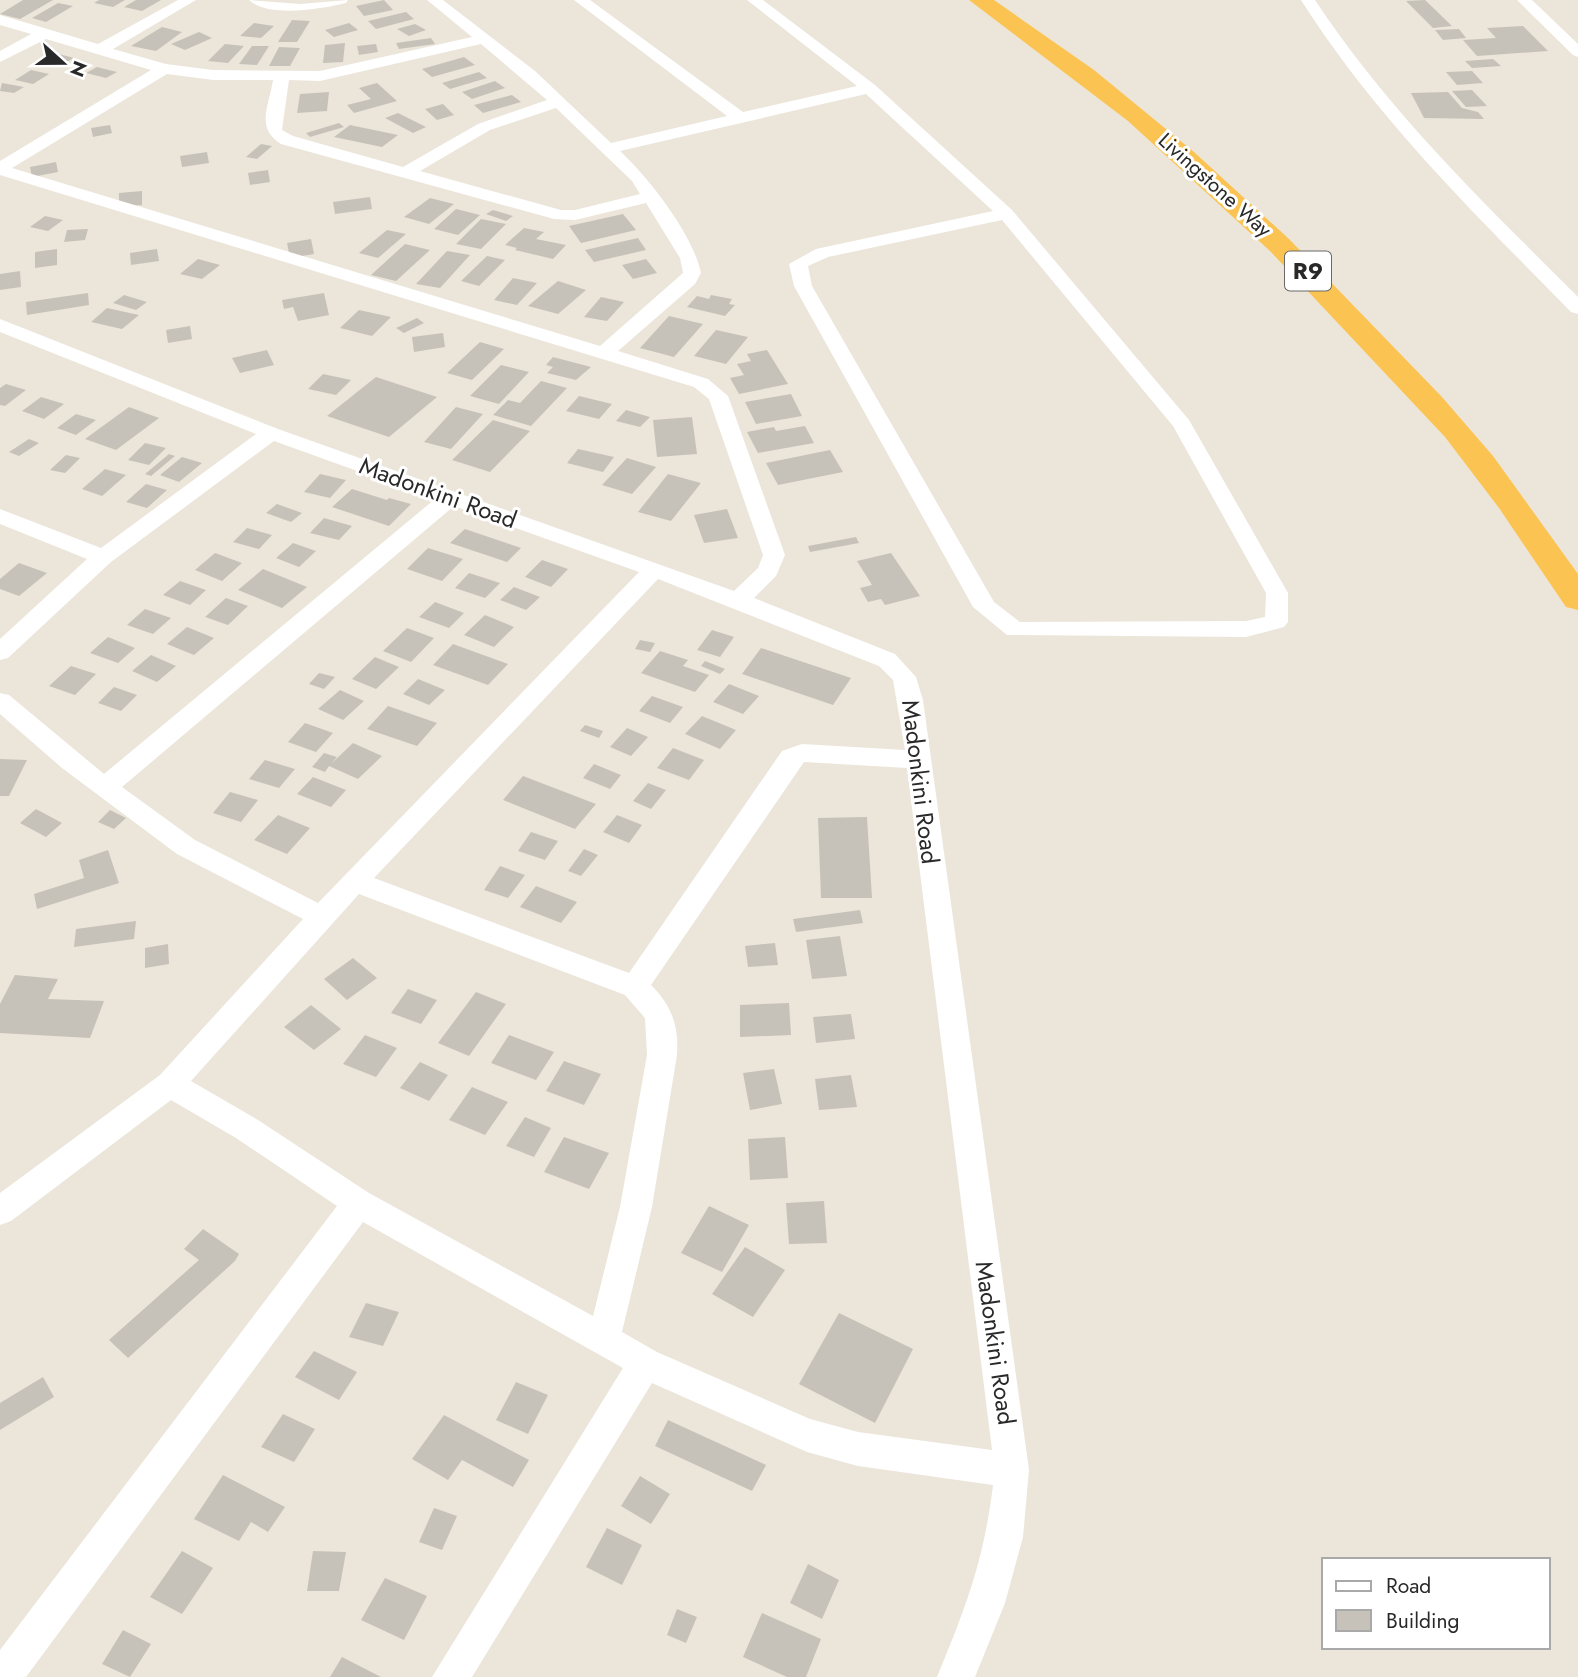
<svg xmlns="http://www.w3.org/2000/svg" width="1578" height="1677" font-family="Jost,sans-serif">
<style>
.building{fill:#c7c2b9}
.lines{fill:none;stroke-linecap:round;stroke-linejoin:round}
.minor{fill:#fff;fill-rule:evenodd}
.trunk{fill:#fbc452;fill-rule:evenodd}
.labels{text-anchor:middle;stroke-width:6;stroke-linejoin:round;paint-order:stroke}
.far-street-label{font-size:21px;fill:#292929;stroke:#fff}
.shield{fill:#fff;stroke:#696969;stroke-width:2}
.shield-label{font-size:23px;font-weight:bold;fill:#292929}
.street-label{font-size:24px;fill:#292929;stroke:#fff}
</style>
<rect width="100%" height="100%" fill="#ece5da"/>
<path class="building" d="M23,0h30l-33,19 -20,-5z
M99,0h26l-12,7 -19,-4z
M136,0h25l-19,11 -18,-4z
M384,0l9,10 -29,6 -8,-10z
M1425,0l27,26 -19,2 -27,-27z
M58,3l15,3 -27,16 -14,-4z
M406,12l8,7 -38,10 -8,-8z
M292,20l18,1 -13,21h-19z
M254,23l20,3 -13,12 -21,-2z
M349,23l9,7 -24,7 -9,-7z
M415,24l11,6 -17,6 -12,-7z
M1523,26l25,25 -71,5 -14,-16 33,-2 -9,-10z
M162,27l20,5 -26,19 -25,-5z
M1459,29l7,9 -23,2 -8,-10z
M199,32l13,6 -27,12 -14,-6z
M431,38l4,6 -36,5 -3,-6z
M345,43l-2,19 -20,1 2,-18z
M225,44l19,2 -16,17 -20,-2z
M376,44l2,8 -19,3 -2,-9z
M252,46h17l-12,19 -18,-1z
M279,47l21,1 -10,18h-21z
M55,53l19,5 -13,7 -19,-5z
M464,57l11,8 -43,12 -10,-8z
M1493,59l8,7 -29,2 -7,-7z
M97,67l20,5 -11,6 -20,-5z
M31,70l18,4 -16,10 -18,-4z
M1472,71l11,12 -26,2 -11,-13z
M479,72l8,6 -37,11 -8,-6z
M495,81l10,7 -33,11 -10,-7z
M2,83l22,4 -10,6 -14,-2z
M377,83l20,18 -43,12 -7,-8 24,-6 -12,-11z
M1472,90l15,16 -21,1 -14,-16z
M329,92l-2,19 -30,2 3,-19z
M1448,92l14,16 16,4 6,7 -60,-1 -13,-25z
M512,95l9,7 -38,11 -9,-8z
M443,104l11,11 -17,5 -12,-11z
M398,113l28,14 -13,6 -28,-15z
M339,123l5,4 -34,10 -4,-4z
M110,125l2,8 -19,4 -2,-9z
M350,125l48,10 -16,12 -48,-10z
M261,144l11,2 -15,13 -11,-2z
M207,152l2,11 -27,4 -2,-11z
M56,162l2,10 -26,5 -2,-10z
M268,170l2,12 -20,3 -2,-12z
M142,191v14l-23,2v-14z
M370,197l2,12 -37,5 -2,-12z
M430,198l24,6 -25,20 -25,-7z
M456,209l24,6 -22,20 -24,-6z
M493,210l20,6 -7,5 -20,-7z
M623,214l13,16 -55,13 -12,-17z
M45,216l18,4 -15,11 -18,-4z
M481,219l25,5 -25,25 -25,-5z
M524,228l20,4 -8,7 30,6 -13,14 -38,-9 2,-2 -12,-3z
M88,229l-3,11 -21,2 3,-12z
M387,230l19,4 -28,24 -19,-5z
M638,238l8,12 -52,12 -9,-12z
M311,239l3,15 -24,4 -3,-15z
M405,244l25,6 -34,31 -25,-6z
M57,249v16l-22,3v-16z
M157,249l2,12 -28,4 -1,-12z
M447,251l23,4 -30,33 -24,-4z
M487,256l18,4 -26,26 -18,-5z
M198,259l22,6 -18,14 -22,-5z
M646,259l11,14 -24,6 -11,-14z
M20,271l1,16 -21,3v-16z
M513,278l24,5 -20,22 -23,-5z
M558,281l28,9 -28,24 -30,-8z
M88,293l1,12 -62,10 -1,-13z
M324,293l5,22 -31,6 -5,-14 -9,2 -2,-9z
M124,295l23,7 -11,8 -23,-7z
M711,295l21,4 -3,5 6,1 -10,11 -38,-9 10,-11 12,3z
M601,297l23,5 -17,19 -23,-4z
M107,308l32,7 -17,14 -31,-7z
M359,310l32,7 -19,19 -32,-8z
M669,316l34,8 -29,33 -34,-9z
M417,318l7,5 -20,10 -8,-5z
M190,326l2,13 -24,4 -2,-13z
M716,330l32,7 -22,27 -32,-8z
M443,333l2,14 -31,5 -2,-15z
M480,342l24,7 -32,31 -25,-7z
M267,350l7,15 -34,8 -8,-15z
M767,350l21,34 -49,10 -9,-16 14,-3 -7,-11 14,-3 -4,-7z
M553,357l38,10 -15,13 -29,-7 6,-6 -7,-2z
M501,365l28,7 -30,32 -29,-8z
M323,374l28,6 -15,15 -28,-6z
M376,377l61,20 -48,40 -62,-21z
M541,381l26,7 -36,38 -38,-11 15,-15 12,3z
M6,384l20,6 -21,16 -5,-1v-17z
M791,394l11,22 -46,8 -11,-22z
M579,396l33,8 -13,15 -33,-8z
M41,397l23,7 -20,15 -22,-8z
M129,407l30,11 -43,32 -31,-11z
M456,407l27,7 -32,35 -27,-7z
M626,410l24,7 -10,10 -24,-6z
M76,414l20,6 -20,15 -19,-7z
M692,417l5,37 -40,3 -4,-37z
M493,420l37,11 -40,41 -38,-12z
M805,426l9,17 -56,10 -11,-21 27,-5 2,4z
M29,439l10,4 -20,13 -10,-4z
M145,443l21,5 -17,17 -21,-5z
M578,449l36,8 -11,15 -36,-9z
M830,450l13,22 -65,13 -12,-22z
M169,454l6,2 -24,20 -6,-2z
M66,455l14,3 -15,15 -15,-3z
M182,457l20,6 -23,19 -19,-7z
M627,458l29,9 -24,27 -30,-9z
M105,469l21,6 -24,21 -20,-7z
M320,474l26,6 -16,18 -26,-6z
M668,474l33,9 -30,38 -33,-9z
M146,484l21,6 -20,18 -21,-6z
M352,489l35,11 2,-2 22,6 -22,22 -57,-19z
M277,504l25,9 -11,9 -25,-9z
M727,509l11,29 -34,5 -10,-28z
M324,518l28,8 -13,14 -29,-7z
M247,528l25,7 -13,14 -26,-7z
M465,529l56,19 -14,14 -57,-19z
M856,537l3,6 -49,9 -2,-6z
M293,543l23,8 -17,16 -23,-9z
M428,548l35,11 -21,22 -35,-12z
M215,553l27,10 -20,18 -27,-11z
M891,553l29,43 -35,9 -4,-6 -13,3 -8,-14 12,-3 -15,-24z
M542,560l26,9 -17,18 -26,-10z
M19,563l28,10 -28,23 -19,-7v-10z
M263,569l44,18 -25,21 -44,-18z
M469,573l31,10 -15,15 -30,-10z
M180,581l26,9 -16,15 -27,-10z
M514,587l26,10 -14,13 -26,-10z
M226,598l22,8 -20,19 -23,-8z
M435,602l29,11 -15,15 -30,-11z
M145,609l26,9 -18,16 -26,-9z
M485,615l29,12 -20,20 -30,-12z
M187,627l27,11 -20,17 -27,-11z
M407,628l27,10 -23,24 -28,-11z
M712,630l22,7 -14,20 -23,-7z
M108,637l27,11 -17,15 -28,-10z
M640,640l15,3 -5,9 -15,-3z
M453,644l55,20 -20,21 -55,-20z
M761,648l90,30 -18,27 -91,-31z
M660,651l28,9 -5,6 26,9 -14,17 -54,-19z
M151,655l25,11 -19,16 -25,-11z
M375,657l24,10 -23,22 -24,-10z
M705,661l20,8 -5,5 -19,-8z
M71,666l25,8 -21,21 -26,-9z
M319,673l16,4 -11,12 -15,-5z
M418,679l27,11 -16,15 -26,-11z
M729,684l30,12 -16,18 -30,-12z
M114,687l23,8 -16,16 -23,-8z
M340,690l24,11 -21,19 -25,-11z
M652,696l31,11 -13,16 -31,-12z
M388,706l49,17 -20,23 -50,-17z
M702,716l34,14 -16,19 -35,-15z
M305,723l28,10 -17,19 -28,-10z
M585,725l18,6 -4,7 -19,-7z
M627,728l21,9 -17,19 -21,-9z
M353,743l29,13 -24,23 -29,-13 -4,6 -13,-5 12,-14 13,4 -6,7z
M673,748l31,12 -15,20 -32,-12z
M0,759l27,1 -18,36h-9z
M265,760l30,9 -16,19 -30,-9z
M594,764l27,11 -11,14 -27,-11z
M523,776l73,28 -21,25 -72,-29z
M313,777l33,13 -15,17 -34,-13z
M648,783l18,7 -15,19 -18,-8z
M230,792l28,8 -17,22 -28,-9z
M36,809l26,14 -16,14 -26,-14z
M110,810l16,8 -12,11 -16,-7z
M278,815l32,13 -23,26 -33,-14z
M617,815l25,10 -13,18 -26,-11z
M867,817l5,81h-51l-3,-80z
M531,832l27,9 -13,19 -27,-9z
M584,849l14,6 -17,21 -13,-5z
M108,850l11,33 -82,26 -3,-15 50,-16 -5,-18z
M500,866l25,9 -17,23 -24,-8z
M536,886l41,16 -16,21 -41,-16z
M860,910l3,13 -67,9 -3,-13z
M136,921l-2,18 -60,8 2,-18z
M840,936l7,40 -35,3 -6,-39z
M775,943l3,22 -30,2 -3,-21z
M168,944l1,20 -24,4v-20z
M353,958l24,20 -30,22 -23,-21z
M15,975l43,4 -10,20 56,2 -14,37 -90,-5v-29z
M408,989l29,11 -16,24 -30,-11z
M476,992l30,12 -37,52 -31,-13z
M789,1003l2,32 -51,2v-32z
M311,1005l30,24 -27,21 -30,-23z
M851,1014l4,25 -39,4 -3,-26z
M365,1035l32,13 -21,29 -33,-13z
M509,1035l45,17 -18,28 -45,-17z
M564,1061l37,13 -17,31 -38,-14z
M420,1062l28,13 -19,26 -29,-13z
M774,1069l8,35 -32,6 -7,-37z
M851,1075l6,32 -38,3 -4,-31z
M472,1087l36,15 -23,33 -36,-15z
M525,1117l26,11 -17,29 -28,-11z
M564,1137l45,16 -20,36 -45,-17z
M785,1137l3,41 -38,2 -2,-41z
M824,1201l3,42 -38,1 -3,-41z
M709,1206l40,19 -27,47 -41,-19z
M203,1229l36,25 -4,7 -107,97 -19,-18 90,-80 -15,-11z
M745,1247l40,23 -32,47 -41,-23z
M366,1303l33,9 -16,34 -34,-9z
M839,1313l74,36 -38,74 -76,-39z
M314,1351l43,21 -18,28 -44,-23z
M43,1377l11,20 -54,33v-27z
M516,1382l32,13 -20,39 -32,-14z
M283,1414l32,15 -21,33 -33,-15z
M444,1415l85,45 -16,27 -51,-27 -14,20 -36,-21z
M668,1420l98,45 -14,26 -97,-45z
M223,1475l62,32 -17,25 -17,-10 -12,19 -45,-22z
M640,1476l30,18 -19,30 -30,-18z
M434,1508l23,8 -15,34 -23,-8z
M607,1528l35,17 -20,40 -36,-18z
M182,1551l31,17 -31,46 -32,-17z
M313,1551l33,1 -7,39h-32z
M808,1564l31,16 -17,39 -32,-16z
M385,1578l42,18 -23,44 -43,-20z
M677,1609l20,8 -11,26 -19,-8z
M762,1613l59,26 -15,38h-19l-44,-20z
M123,1630l28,14 -21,33 -28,-13z
M342,1657l39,20h-51z"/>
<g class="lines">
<path class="minor" d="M178,0h18l-83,49 53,15 47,6 107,1 152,-34 -45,-37h16l92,71 76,72 116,-27 -153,-116h16l153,112 114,-26 -110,-86h16l112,85 137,125 177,210 99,173v29l-4,5 -38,10 -239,-2 -34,-28 -179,-321 -5,-22 27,-15 177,-38 -127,-117 -246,57c28,26 73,83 81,122l-6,11 -77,67 90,28 20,17 57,159 -9,21 -22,22 141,56 21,23 7,23 106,770 -6,67 -18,66 -30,74h-38c29,-70 47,-117 56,-192l-135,-19 -51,-14 -155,-69 -180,294h-40l191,-309 -260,-146 -337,455h-26v-27l337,-444 -101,-68 -65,-38 -160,121 -11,4v-32l160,-118 143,-156 -126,-65 -115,-86 -62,-54v-21l9,2 95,79 331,-275 -161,-58 -163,121 -103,96 -8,2v-21l87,-80 -87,-35v-15l101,39 155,-114 -256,-102v-13l278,110 456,162 24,-23 5,-13 -54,-156 -15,-12 -694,-212v-14l151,-91 -105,-31 -46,23v-11l31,-17 -31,-9v-10l98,29zM481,44l66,56 -69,24 -75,43 -110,-31 -11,-6 7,-50 31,1zM167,74l46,6h60c-4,26 -18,48 8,64l273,75 21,1 71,-17 34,55 3,15 -83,73 -588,-178zM556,108l76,73 8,13 -65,16h-14l-141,-39 70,-41zM1002,220l171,206 93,167 -1,24 -19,4 -226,1 -26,-20 -182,-316 -4,-20 20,-9zM454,506l185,66 -321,331 -123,-63 -73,-53zM658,579l221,87 14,14 12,70 -103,-6 -20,7 -153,222 -255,-95zM804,762l103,6 85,682 -134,-18 -48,-13 -153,-67 -35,-20 30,-125 25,-152c2,-29 -5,-49 -26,-70zM359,894l266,101 20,23 2,37 -27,152 -27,109 -224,-123 -111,-73 -67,-39z
M249,0l51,4 48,-4 -2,3c-24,6 -78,15 -97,-3z
M1301,0h14c74,112 169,203 263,297v17l-7,-2c-97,-99 -195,-194 -270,-312z
M1517,0h15l46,44v13l-5,-2z"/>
<path class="trunk" d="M969,0h25l100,70 100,82 95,87 153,158 51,59 85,118v36l-12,-3 -67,-99 -54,-71 -175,-186 -142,-130z"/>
</g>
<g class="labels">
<g class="far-street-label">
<text transform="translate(1215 185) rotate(42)" y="7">Livingstone Way</text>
</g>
<rect class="shield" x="1285" y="251.5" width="46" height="39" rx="5"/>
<g class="shield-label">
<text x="1308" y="279">R9</text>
</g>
<g class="street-label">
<text transform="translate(438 493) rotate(20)" y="8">Madonkini Road</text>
<text transform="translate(920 782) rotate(83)" y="8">Madonkini Road</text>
<text transform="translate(995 1343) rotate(82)" y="8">Madonkini Road</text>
</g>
</g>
<rect x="1322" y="1558" width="228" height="91" fill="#ffffff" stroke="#a9a9a9" stroke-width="2"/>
<rect x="1336" y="1581" width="35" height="10" fill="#ffffff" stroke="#a9a9a9" stroke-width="2"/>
<text x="1386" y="1593" font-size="21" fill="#292929">Road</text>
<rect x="1336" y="1610" width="35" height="21" fill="#c7c2b9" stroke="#a9a9a9" stroke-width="2"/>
<text x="1386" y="1628" font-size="21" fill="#292929">Building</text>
<g transform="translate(63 63) rotate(111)" stroke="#ffffff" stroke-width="5" paint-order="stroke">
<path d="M0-5L12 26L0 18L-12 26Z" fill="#292929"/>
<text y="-10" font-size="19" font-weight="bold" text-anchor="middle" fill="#292929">N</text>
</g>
</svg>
